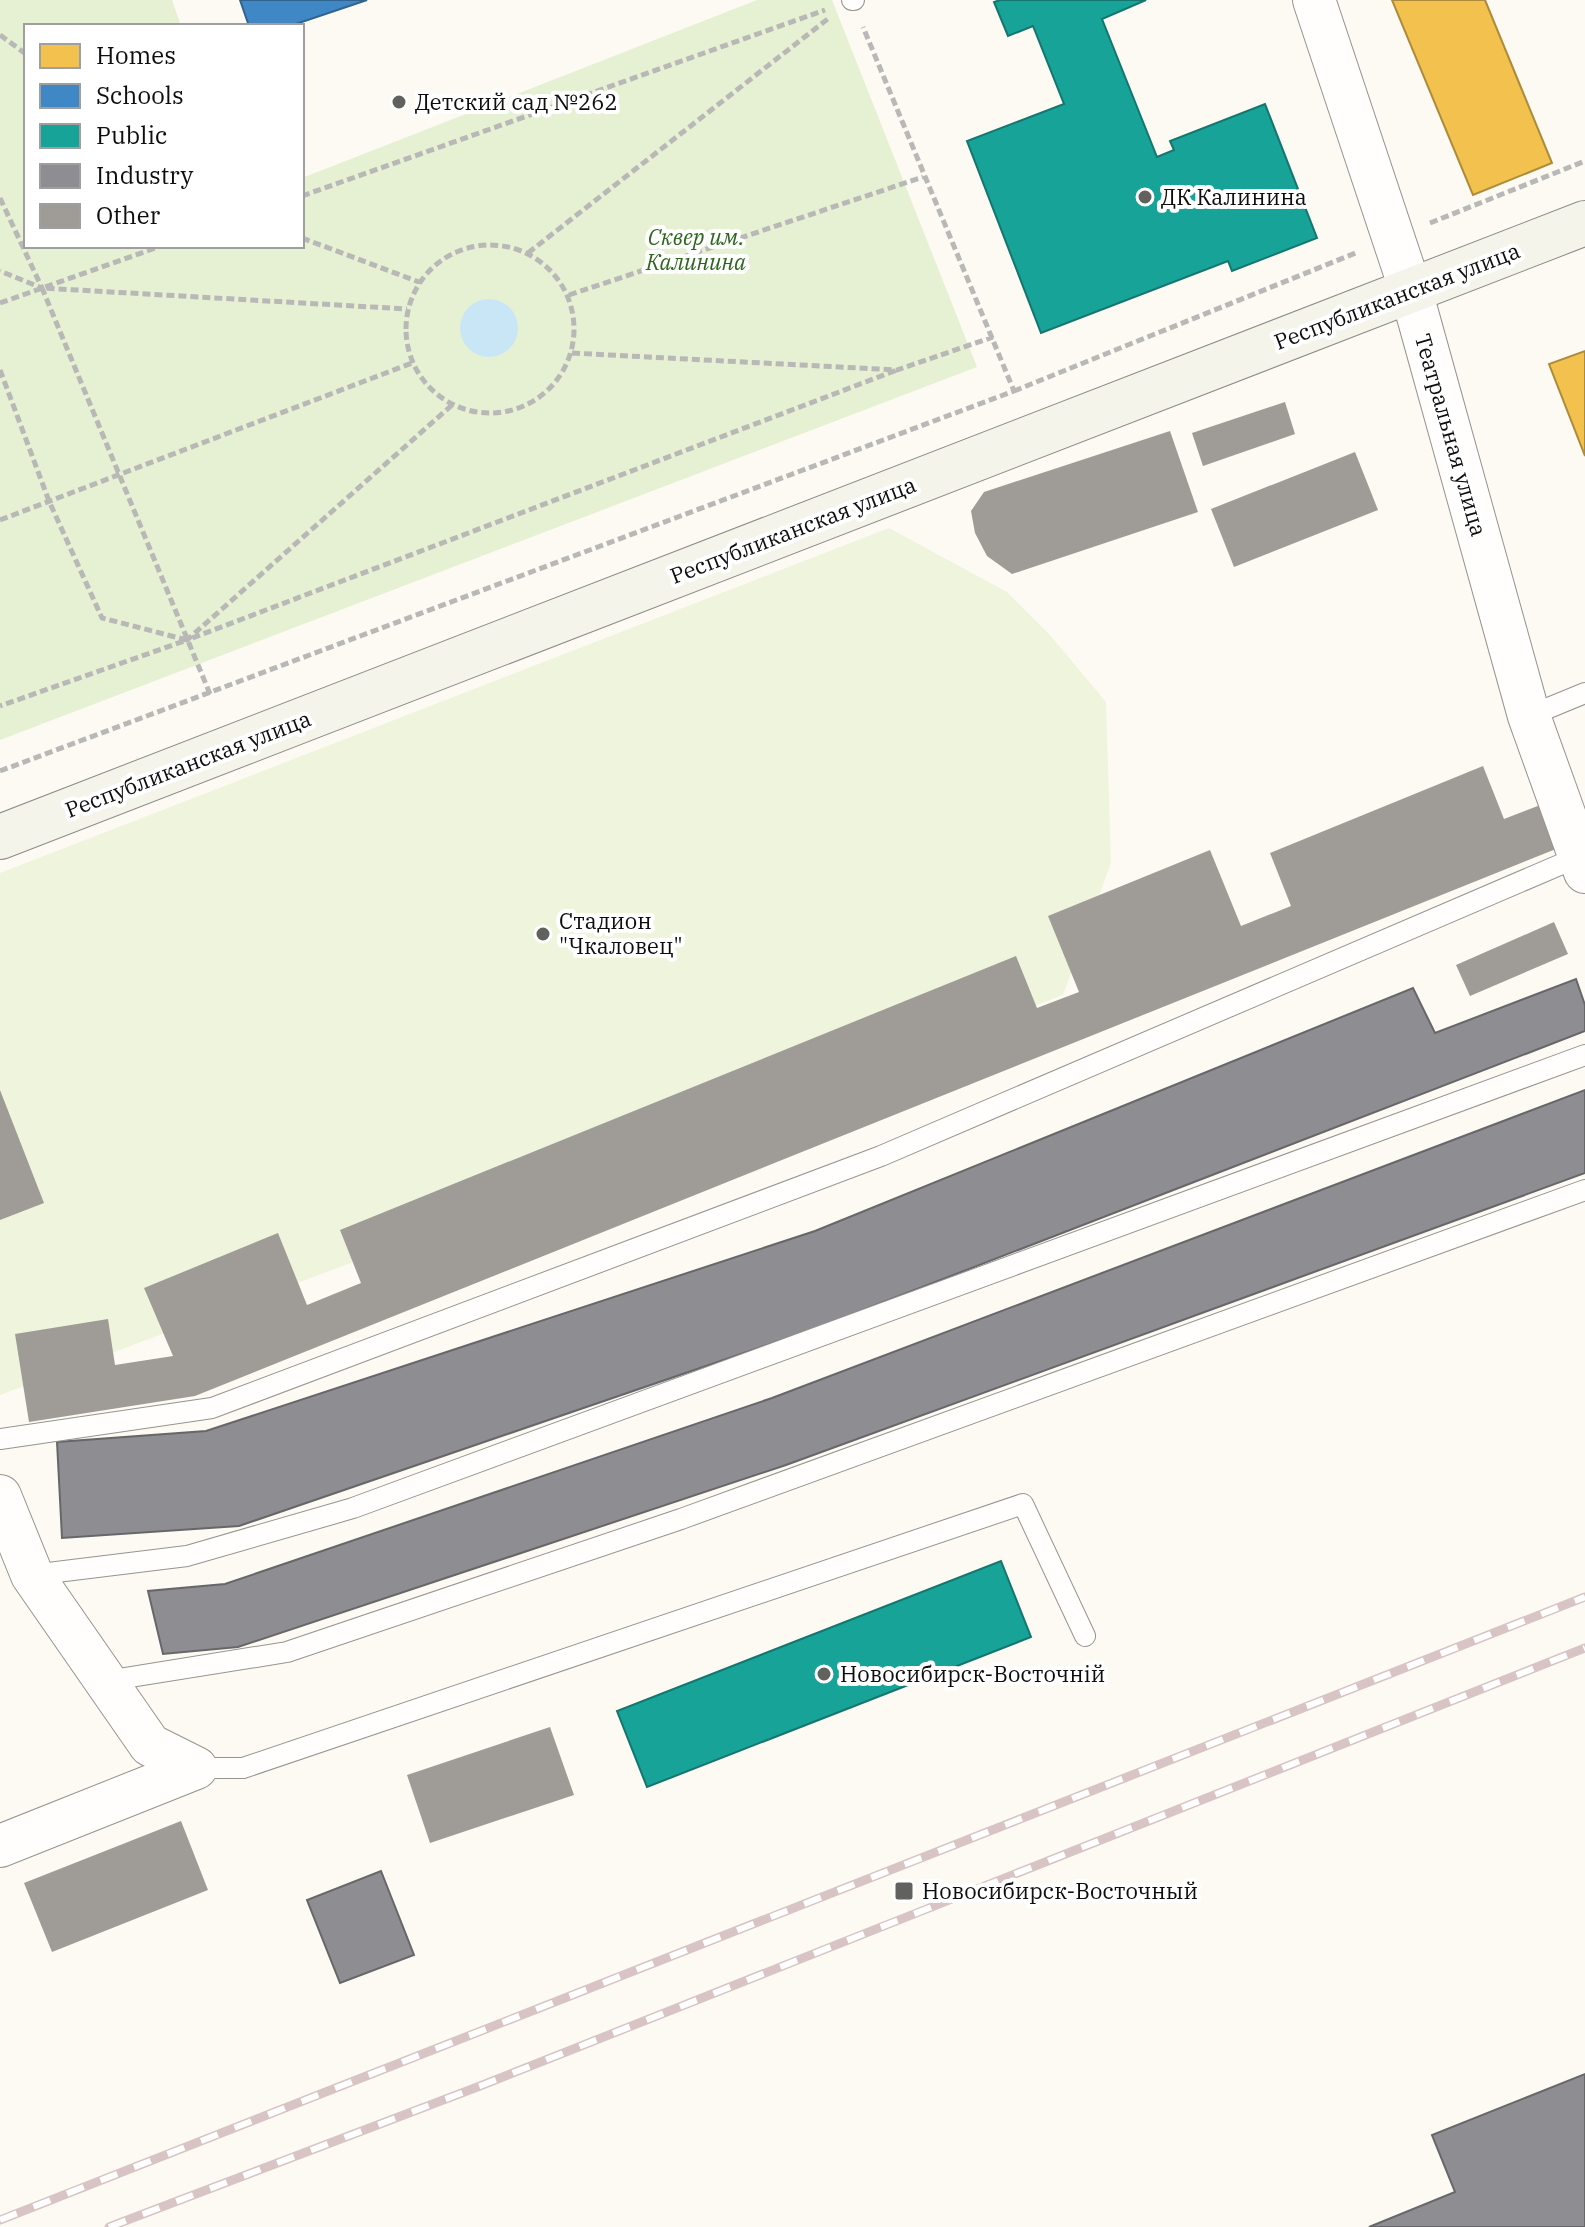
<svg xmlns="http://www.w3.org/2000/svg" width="1585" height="2227" font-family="'IBM Plex Serif',serif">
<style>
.green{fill:#e5f1d2}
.pitch{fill:#eff5dc}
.water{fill:#c9e6f6}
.homes{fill:#f2c14e;stroke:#ae8b3b;stroke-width:2}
.schools{fill:#3f88c5;stroke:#30638e;stroke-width:2}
.public{fill:#17a398;stroke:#14766f;stroke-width:2}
.industry{fill:#8d8d92;stroke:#67676a;stroke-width:2}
.building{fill:#9f9c98}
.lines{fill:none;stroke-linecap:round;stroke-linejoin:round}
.lane-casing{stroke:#959491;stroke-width:22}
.street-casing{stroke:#959491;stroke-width:44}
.secondary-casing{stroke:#8c8b87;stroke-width:46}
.path{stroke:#b8b8b6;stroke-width:5;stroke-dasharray:8 4;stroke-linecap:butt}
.lane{stroke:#fffefd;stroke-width:20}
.street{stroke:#fffefd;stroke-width:42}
.secondary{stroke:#f5f4ea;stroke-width:44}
.rail-casing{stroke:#d8c4c5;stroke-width:9}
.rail{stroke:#fff;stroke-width:6;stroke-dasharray:18;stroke-linecap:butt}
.poi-dot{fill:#61615e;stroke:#fff;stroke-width:3}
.labels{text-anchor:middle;stroke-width:8;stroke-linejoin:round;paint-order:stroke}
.poi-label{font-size:22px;fill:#0e0e0e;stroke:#fff;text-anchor:start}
.park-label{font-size:22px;font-style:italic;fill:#2d671d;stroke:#fff}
.street-label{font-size:22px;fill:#0e0e0e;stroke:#fff}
</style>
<rect width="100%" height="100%" fill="#fcfaf2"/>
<path class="green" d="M0,0h172l9,26h-155v220h276v-68l455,-178h75l145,367 -977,373z"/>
<path class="pitch" d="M889,528l118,64 43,43 56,67 5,161 -48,132 -1063,400v-522z"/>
<path class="water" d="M460 328a29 29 0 1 1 58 0a29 29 0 1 1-58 0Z"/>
<path class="homes" d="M1392,0h93l67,163 -79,32z
M1585,351v105l-36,-92z"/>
<path class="schools" d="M240,0h127l-77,26h-41z"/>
<path class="public" d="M1000,0h146l-44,19 55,138 17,-7 -4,-9 95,-37 52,134 -85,33 -4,-10 -187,72 -74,-192 97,-37 -31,-78 -25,10 -14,-34z
M1001,1561l30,76 -384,150 -30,-76z"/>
<path class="industry" d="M1576,979l9,26v26l-774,299 -572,196 -177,12 -5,-96 149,-11 609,-200 598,-243 22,45z
M1585,1090v83l-799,292 -548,182 -75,7 -15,-63 77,-7 547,-186z
M381,1871l33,84 -74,28 -33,-83z
M1585,2074v153h-216l86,-35 -23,-57z"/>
<path class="building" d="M1285,402l10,32 -92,32 -11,-33z
M1170,431l28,81 -186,62 -25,-18 -12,-23 -4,-22 13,-19z
M1355,452l23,58 -144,57 -23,-58z
M1483,766l21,53 39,-15 18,43 -1366,549 -166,26 -14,-88 93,-15 7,46 58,-9 -29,-68 134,-55 29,72 54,-22 -21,-53 676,-274 21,52 42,-16 -31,-76 162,-66 31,76 50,-20 -21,-53z
M1554,922l14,32 -98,42 -14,-31z
M0,1090l44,113 -44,17z
M550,1727l24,68 -144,48 -23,-68z
M181,1821l27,69 -156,62 -28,-69z"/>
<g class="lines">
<defs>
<path id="lane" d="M852,0h2
M1529,716l56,-23
M0,1439l212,-31 669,-252 704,-302
M32,1575l155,-19 166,-48 1232,-453
M106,1681l181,-29 394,-133 904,-329
M196,1768h47l780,-264 62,132"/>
<path id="street" d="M1314,0l97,291 118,425 56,156
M0,1496l32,79 118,170 46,23
M0,1846l196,-78"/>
<path id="secondary" d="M0,837l1585,-614"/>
</defs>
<use href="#lane" class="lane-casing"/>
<use href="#street" class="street-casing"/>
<use href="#secondary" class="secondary-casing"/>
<path class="path" d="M0,35l26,19
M302,196l523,-186
M0,198l42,90 -42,-17
M1430,223l155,-62
M302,238l117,44
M406 329a84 84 0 1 1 168 0a84 84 0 1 1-168 0Z
M528,253l301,-235
M569,295l354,-118
M0,303l161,-57
M572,353l325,17 96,-33
M0,370l49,131 53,117 85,22 -187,66
M1014,391l344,-139
M452,405l-265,235 710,-270
M0,520l412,-157
M210,694l-168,-406 365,21
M0,771l1014,-380 -151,-364"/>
<use href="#lane" class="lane"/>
<use href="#street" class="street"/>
<use href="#secondary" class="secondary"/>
<defs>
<path id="rail" d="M0,2220l1585,-623
M109,2227l371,-141 1105,-438"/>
</defs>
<use href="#rail" class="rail-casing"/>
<use href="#rail" class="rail"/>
</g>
<g class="poi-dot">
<circle cx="399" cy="102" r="8"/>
<circle cx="1145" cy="197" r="8"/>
<circle cx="543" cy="934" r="8"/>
<circle cx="824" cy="1674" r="8"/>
<rect x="894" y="1881" width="20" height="20" rx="4"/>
</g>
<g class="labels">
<g class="poi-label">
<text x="415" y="110">Детский сад №262</text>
<text x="1161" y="205">ДК Калинина</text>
<text x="559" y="929">Стадион<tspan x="559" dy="25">"Чкаловец"</tspan></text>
<text x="840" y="1682">Новосибирск-Восточній</text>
<text x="922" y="1899">Новосибирск-Восточный</text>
</g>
<g class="park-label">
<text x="696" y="245">Сквер им.<tspan x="696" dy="25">Калинина</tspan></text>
</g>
<g class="street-label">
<text transform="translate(1397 296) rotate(-21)" y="8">Республиканская улица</text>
<text transform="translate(1451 435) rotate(74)" y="8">Театральная улица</text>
<text transform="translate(793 530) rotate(-21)" y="8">Республиканская улица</text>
<text transform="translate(188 764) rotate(-21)" y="8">Республиканская улица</text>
</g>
</g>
<rect x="24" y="24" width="280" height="224" fill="#ffffff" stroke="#9f9f9f" stroke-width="2"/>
<rect x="40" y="44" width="40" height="24" fill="#f2c14e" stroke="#9f9f9f" stroke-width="2"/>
<text x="96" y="64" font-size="24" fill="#0e0e0e">Homes</text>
<rect x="40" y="84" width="40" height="24" fill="#3f88c5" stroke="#9f9f9f" stroke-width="2"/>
<text x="96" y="104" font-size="24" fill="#0e0e0e">Schools</text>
<rect x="40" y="124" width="40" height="24" fill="#17a398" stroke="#9f9f9f" stroke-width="2"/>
<text x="96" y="144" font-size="24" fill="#0e0e0e">Public</text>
<rect x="40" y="164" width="40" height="24" fill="#8d8d92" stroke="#9f9f9f" stroke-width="2"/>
<text x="96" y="184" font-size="24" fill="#0e0e0e">Industry</text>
<rect x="40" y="204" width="40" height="24" fill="#9f9c98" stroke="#9f9f9f" stroke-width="2"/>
<text x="96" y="224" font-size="24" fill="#0e0e0e">Other</text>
</svg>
